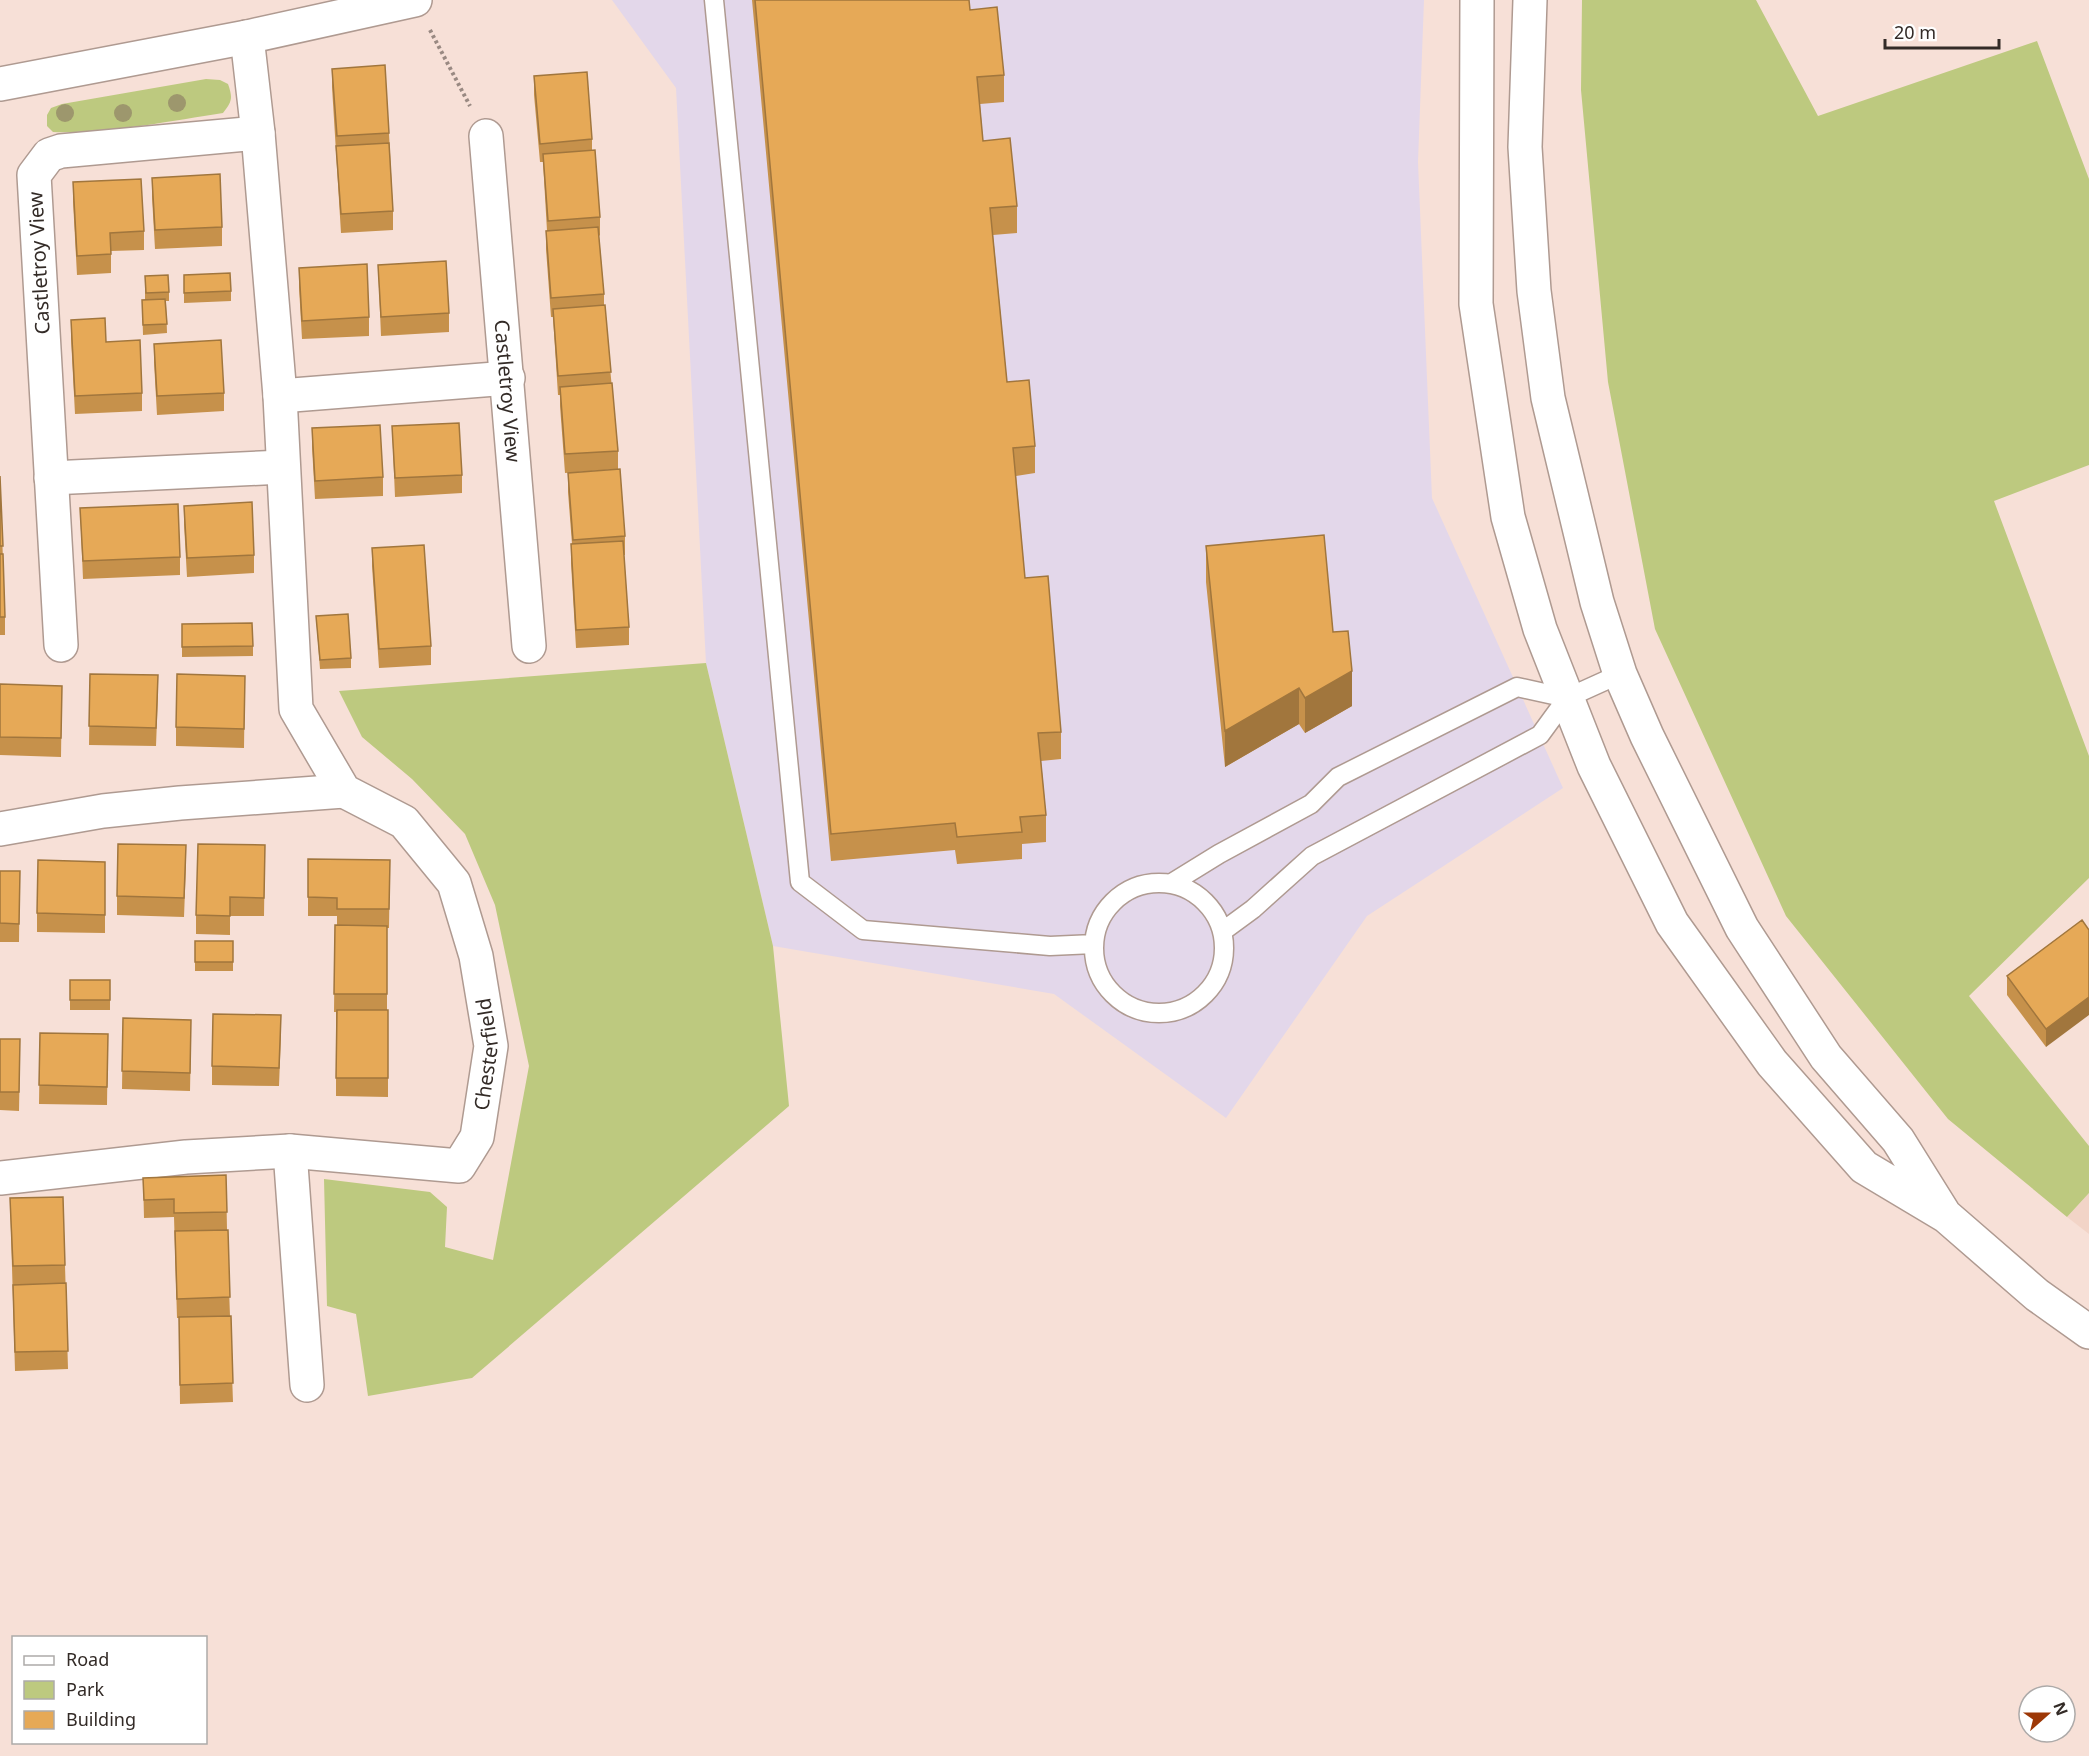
<svg xmlns="http://www.w3.org/2000/svg" width="2089" height="1756" font-family="'Noto Sans',sans-serif">
<style>
.commercial{fill:#e3d7ea}
.built{fill:#f2d4c7}
.green{fill:#bdc97f}
.lines{fill:none;stroke-linecap:round;stroke-linejoin:round}
.lane-casing{stroke:#af9a91;stroke-width:21}
.street-casing{stroke:#af9a91;stroke-width:36}
.secondary-casing{stroke:#af9a91;stroke-width:36}
.path{stroke:#998982;stroke-width:4;stroke-dasharray:3 3;stroke-linecap:butt}
.lane{stroke:#fff;stroke-width:18}
.street{stroke:#fff;stroke-width:33}
.secondary{stroke:#fff;stroke-width:33}
.tree{fill:#9d976d}
.wall{fill:#c6914b}
.shaded-wall{fill:#a1763d}
.building{fill:#e6a957;stroke:#a1763d;stroke-width:1.5}
.labels{text-anchor:middle;stroke-width:4.5;stroke-linejoin:round;paint-order:stroke}
.street-label{font-size:20px;fill:#332b27;stroke:#fff}
</style>
<rect width="100%" height="100%" fill="#f7e0d7"/>
<path class="commercial" d="M612,0h812l-6,162 14,336 131,290 -196,128 -141,202 -172,-124 -281,-48 -67,-283 -30,-575z"/>
<path class="built" d="M2089,1193v41l-22,-17z"/>
<path class="green" d="M1582,0h174l62,116 219,-75 52,138v286l-95,36 95,255v122l-120,118 120,150v47l-22,24 -119,-98 -162,-203 -131,-287 -47,-247 -27,-292z
M206,79l14,1 8,4c5,14 4,18 -5,29 -53,8 -117,21 -170,19l-6,-6v-11l4,-7 11,-4z
M706,663l67,283 16,160 -317,272 -104,18 -12,-82 -29,-8 -3,-127 106,13 17,15 -2,40 48,13 36,-194 -34,-161 -30,-71 -53,-55 -50,-42 -23,-46z"/>
<g class="lines">
<defs>
<path id="lane" d="M714,0l86,882 63,48 187,16 44,-2
M1094 948a65 65 0 1 1 130 0a65 65 0 1 1-130 0Z
M1172,883l47,-29 92,-50 27,-27 179,-90 50,11
M1223,931l30,-22 59,-53 228,-121 27,-37 53,-24"/>
<g id="street">
<path d="M0,84l247,-47 168,-37"/>
<path id="s1" d="M486,136l43,510"/>
<path d="M280,396l228,-18"/>
<path d="M51,478l232,-11"/>
<path d="M61,645l-27,-470 15,-20 12,-4 197,-18"/>
<path d="M0,829l103,-18 77,-8 164,-12"/>
<path d="M290,1151l17,234"/>
<path id="s2" d="M0,1178l186,-21 104,-6 169,15 18,-29 14,-91 -15,-90 -22,-73 -50,-61 -60,-31 -48,-82 -16,-313 -22,-263 -11,-96"/>
</g>
<path id="secondary" d="M1477,0l-1,304 32,213 32,112 54,137 78,157 100,140 92,104 82,49 91,79 52,37
M1530,0l-5,147 9,144 14,107 49,204 23,72 27,62 95,192 84,129 72,83 45,72"/>
</defs>
<use href="#lane" class="lane-casing"/>
<use href="#street" class="street-casing"/>
<use href="#secondary" class="secondary-casing"/>
<path class="path" d="M430,30l40,76"/>
<use href="#lane" class="lane"/>
<use href="#street" class="street"/>
<use href="#secondary" class="secondary"/>
</g>
<g class="tree">
<circle cx="177" cy="103" r="9"/>
<circle cx="65" cy="113" r="9"/>
<circle cx="123" cy="113" r="9"/>
</g>
<path class="wall" d="M752,0h217l1,10 34,65v27l-24,2 3,37 34,65v27l-24,2 14,147 28,64v27l-19,3 9,102 36,154v27l-20,2 5,54v27l-24,2v15l-65,5 -2,-14 -124,11z
M332,69l57,64 4,78v19l-52,3 -9,-146z
M534,76l58,63v11l8,67v18l-1,1 5,58v11l14,146v18l-53,4 -5,-67v-11h-2l-5,-78h-2l-5,-68v-18h1l-4,-69h-3l-6,-67z
M152,178l70,49v19l-67,3 -3,-52z
M73,182l71,49v19l-33,1v22l-34,2 -4,-74z
M378,265l71,48v19l-68,4z
M299,268l70,49v19l-67,3 -3,-52z
M184,275l47,16v10l-47,2z
M145,276l24,16v9h-3l1,32 -24,2 -1,-35h3z
M71,320l35,22 36,51v18l-67,3 -4,-76z
M154,344l70,49v18l-67,4 -3,-53z
M392,426l70,49v18l-67,4z
M312,428l71,49v19l-68,3 -3,-52z
M568,473l57,63v19h-1l5,72v18l-53,3 -5,-85v-19h1l-4,-52z
M0,476l5,141v18h-5z
M184,506l70,49v18l-67,4 -3,-53z
M80,508l100,49v18l-97,4z
M1206,546l127,86 19,74 -47,27 -6,-9 -74,43 -19,-185z
M372,548l59,98v19l-52,3 -7,-102z
M316,616l35,42v10l-31,1z
M182,624l71,22v10l-71,1z
M90,674l68,20 -2,52 -67,-1z
M245,676l-1,72 -68,-2v-19z
M0,684l62,2 -1,71 -61,-2z
M265,845l-1,71h-34v19l-34,-1v-19z
M308,859l82,1 -1,68h-2v82h1v87l-52,-1v-84h-2l1,-87h2v-9h-29z
M105,862v71l-68,-1v-19z
M186,864l-2,53 -67,-2v-19z
M0,871h20l-1,71h-19z
M2089,930l-43,117 -39,-52v-19z
M195,941h38v30h-38z
M70,980h40v30h-40z
M123,1018l68,21 -1,52 -68,-2z
M40,1033l68,1 -1,71 -68,-1z
M281,1034l-2,52 -67,-1v-19z
M0,1039l20,19 -1,53 -19,-1z
M226,1175l1,55 6,172 -53,2 -1,-86h-2l-3,-101 -30,1 -1,-40z
M10,1198l55,67 3,104 -53,2z"/>
<path class="shaded-wall" d="M1352,671v35l-47,27v-35z
M1299,688v36l-74,43v-36z
M2089,997v18l-43,32v-18z"/>
<path class="building" d="M755,0h214l1,10 27,-3 7,68 -27,2 6,64 27,-3 7,68 -27,2 17,174 22,-2 6,66 -22,2 12,130 23,-2 13,156 -23,1 8,82 -26,2 2,15 -65,5 -2,-14 -124,11z
M385,65l4,68 -52,3 -5,-67z
M587,72l5,67 -52,5 -6,-68z
M389,143l4,68 -52,3 -5,-68z
M595,150l5,67 -52,4 -5,-67z
M220,174l2,53 -67,3 -3,-52z
M141,179l3,52 -34,2 1,21 -34,2 -4,-74z
M598,227l6,67 -53,4 -5,-67z
M446,261l3,52 -68,4 -3,-52z
M367,264l2,53 -67,4 -3,-53z
M230,273l1,18 -47,2v-18z
M168,275l1,17 -23,1 -1,-17z
M165,299l2,25 -24,1 -1,-25z
M605,305l6,67 -53,4 -5,-67z
M105,318l1,24 34,-2 2,53 -67,3 -4,-76z
M221,340l3,53 -67,3 -3,-52z
M612,383l6,68 -53,3 -5,-67z
M459,423l3,52 -67,3 -3,-52z
M380,425l3,52 -68,4 -3,-53z
M620,469l5,67 -52,4 -5,-67z
M0,476l3,70h-3z
M252,502l2,53 -67,3 -3,-52z
M178,504l2,53 -97,4 -3,-53z
M1324,535l9,97 15,-1 4,40 -47,27 -6,-10 -74,43 -19,-185z
M623,541l6,86 -53,3 -5,-86z
M424,545l7,101 -52,3 -7,-101z
M0,554h3l2,63h-5z
M348,614l3,44 -31,2 -4,-44z
M252,623l1,23 -71,1v-23z
M90,674l68,1 -2,53 -67,-2z
M177,674l68,2 -1,53 -68,-2z
M0,684l62,2 -1,52 -61,-1z
M118,844l68,1 -2,53 -67,-2z
M198,844l67,1 -1,53 -34,-1v19l-34,-1z
M308,859l82,1 -1,49h-52v-11l-29,-1z
M38,860l67,2v53l-68,-2z
M0,871h20l-1,53 -19,-1z
M2082,920l7,10v67l-43,32 -39,-53z
M335,925l52,1v68h-53z
M195,941h38v21h-38z
M70,980h40v20h-40z
M337,1010h51v68h-52z
M213,1014l68,1 -2,53 -67,-2z
M123,1018l68,2 -1,53 -68,-2z
M40,1033l68,1 -1,53 -68,-2z
M0,1039h20l-1,53h-19z
M226,1175l1,37 -53,1v-14l-30,1 -1,-22z
M63,1197l2,68 -52,1 -3,-68z
M228,1230l2,67 -53,2 -2,-68z
M66,1283l2,68 -53,1 -2,-67z
M231,1316l2,67 -53,2 -1,-68z"/>
<g class="labels">
<g class="street-label">
<text transform="translate(39 263) rotate(-93)" y="7">Castletroy View</text>
<text dy="7" stroke="none"><textPath href="#s1" startOffset="256">Castletroy View</textPath></text>
<text dy="7" stroke="none"><textPath href="#s2" startOffset="579">Chesterfield</textPath></text>
</g>
</g>
<rect x="12" y="1636" width="195" height="108" fill="#ffffff" stroke="#adaaa9" stroke-width="1.5"/>
<rect x="24" y="1656" width="30" height="9" fill="#ffffff" stroke="#adaaa9" stroke-width="1.5"/>
<text x="66" y="1666" font-size="18" fill="#332b27">Road</text>
<rect x="24" y="1681" width="30" height="18" fill="#bdc97f" stroke="#adaaa9" stroke-width="1.5"/>
<text x="66" y="1696" font-size="18" fill="#332b27">Park</text>
<rect x="24" y="1711" width="30" height="18" fill="#e6a957" stroke="#adaaa9" stroke-width="1.5"/>
<text x="66" y="1726" font-size="18" fill="#332b27">Building</text>
<g transform="translate(2047 1714) rotate(69)"><circle r="28" fill="#ffffff" stroke="#adaaa9" stroke-width="1.5"/>
<path d="M0-4.5L10 22L0 15L-10 22Z" fill="#9d3807"/>
<text y="-9" font-size="16" font-weight="bold" text-anchor="middle" fill="#332b27">N</text>
</g>
<path d="M1885 39v9h114v-9" fill="none" stroke="#332b27" stroke-width="3"/>
<text x="1894" y="39" font-size="18" fill="#332b27" stroke="#ffffff" stroke-width="4.5" paint-order="stroke">20 m</text>
</svg>
